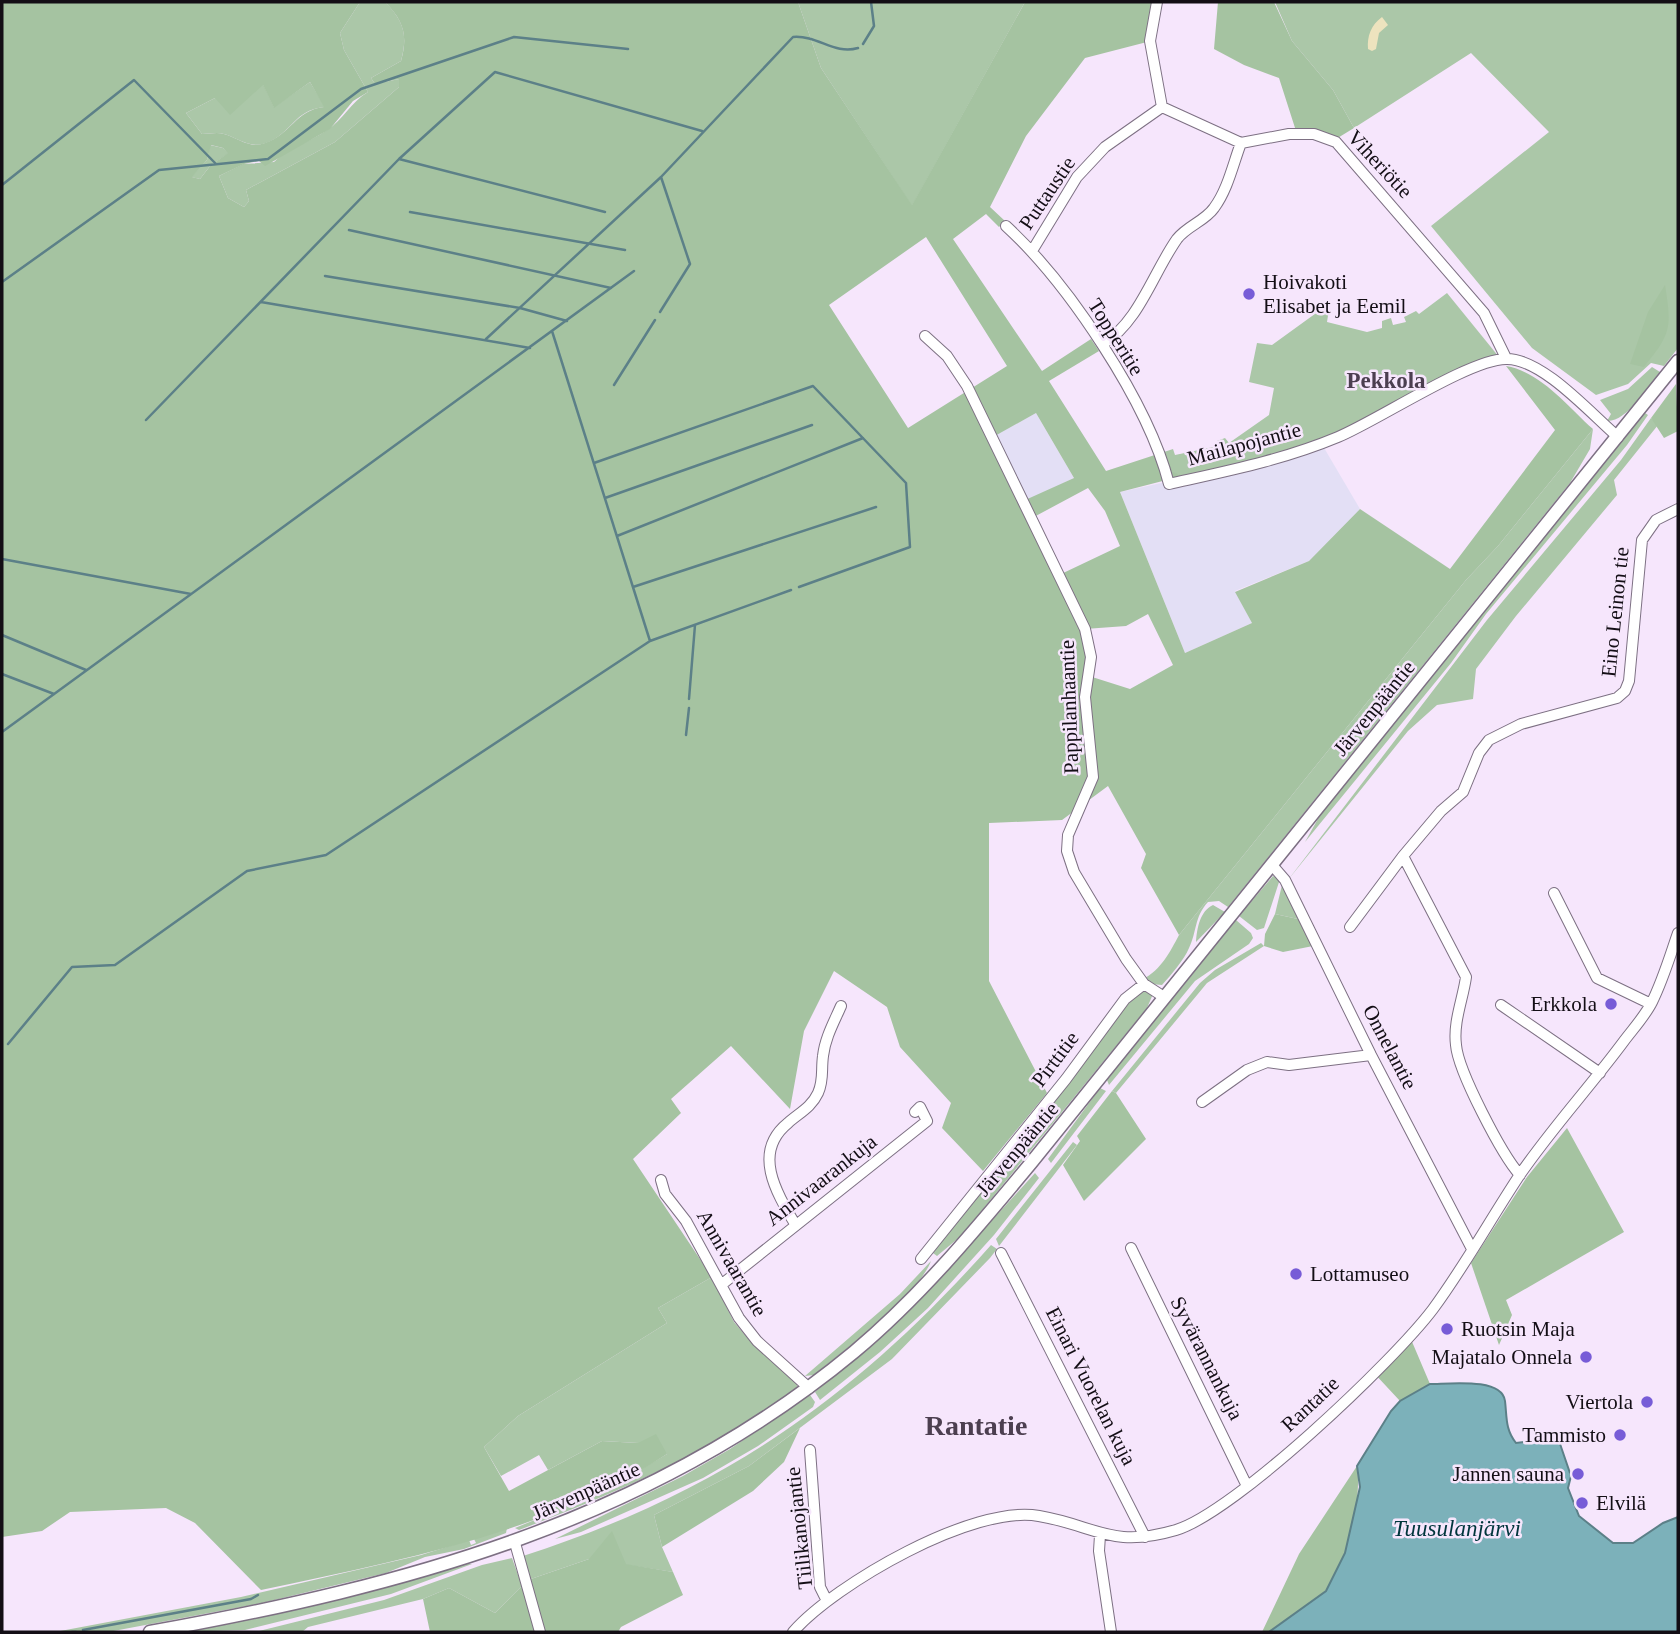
<svg xmlns="http://www.w3.org/2000/svg" width="1680" height="1634" font-family="Georgia,serif">
<style>
.industrial{fill:#e3dff5}
.green{fill:#abc7a8}
.forest{fill:#a5c3a1;fill-rule:evenodd}
.sand{fill:#ede3be}
.water{fill:#7cb1ba;stroke:#5c8088;stroke-width:2}
.lines{fill:none;stroke-linecap:round;stroke-linejoin:round}
.stream{stroke:#5c8088;stroke-width:2.5}
.minor-casing{stroke:#7d7083;stroke-width:12}
.major-casing{stroke:#7d7083;stroke-width:15}
.minor{stroke:#fff;stroke-width:10}
.major{stroke:#fff;stroke-width:12}
.poi-dot{fill:#775cd7;stroke:#f6e6fc;stroke-width:2.5}
.labels{text-anchor:middle;stroke-width:5;stroke-linejoin:round;paint-order:stroke}
.street-label{font-size:21px;fill:#130e15;stroke:#f6e6fc}
.poi-label{font-size:21px;fill:#130e15;stroke:#f6e6fc;text-anchor:end}
.neighbourhood-label{font-size:23px;font-weight:bold;fill:#4c3f50;stroke:#f6e6fc}
.water-label{font-size:23px;font-style:italic;fill:#00353c;stroke:#f6e6fc}
.district-label{font-size:28px;font-weight:bold;fill:#4c3f50;stroke:#f6e6fc}
</style>
<rect width="100%" height="100%" fill="#f6e6fc"/>
<path class="industrial" d="M1036,413l38,65 -51,24 -31,-65z
M1320,441l40,68 -51,52 -74,30 17,32 -67,30 -65,-161 147,-32z"/>
<path class="green" d="M360,2h25c19,19 23,33 16,59l-30,17 4,6 24,-5v8l-64,55 -89,48 3,11 -5,6 -16,-9 -9,-22 24,-12 31,-2c15,-15 36,-20 53,-32 16,-10 24,-28 41,-38l-24,-42 -4,-17z
M798,2h227l-113,204 -91,-138z
M1275,2h403v346l-14,18 -13,-3 -23,21 -32,11 -64,-47 -101,-122 118,-94 -78,-79 -117,75 -21,-38 -41,-49z
M310,82l15,25c-32,3 -32,26 -59,36 -16,6 -28,-5 -42,-9 -7,-2 -15,0 -22,0l-16,-21 29,-15 48,-14 11,23z
M210,145l13,3 6,5 -19,13 -10,13 -9,-2 16,-17z
M1447,293l52,64 -179,84 -53,19 -85,16 -9,-3 -8,-18 2,-4 6,-2 2,6 43,-9 -1,-5 8,-3 4,5 40,-28 5,-27 -25,-6 8,-39 15,2 58,-42 -3,19 40,10 15,-4v-7l9,-3 2,7 13,-3 -2,-5 12,-6 3,3z
M1652,367l8,5c-12,14 -33,50 -53,49l4,-7 -11,-14 28,-11z
M1645,413l3,2 -21,30 -141,169 -35,49 -146,179 14,-25z
M1651,418l7,7 -44,55 3,15 -101,121 -40,53 -3,30 -36,6 -29,26 -120,149 199,-260 134,-160z
M1593,429l-3,20 -20,34 -342,424 -9,-6 -11,1c-14,15 -11,30 -19,46 -5,12 -18,27 -27,37l-11,-1 -8,-5c18,-9 27,-27 36,-44l287,-355 32,-34z
M1273,876l7,3 -16,49 -7,2 -18,-14z
M1282,885h2l14,34 -23,-5z
M1213,905l12,7 -29,30c1,-14 4,-31 17,-37z
M1236,920l15,13 2,5 -4,6 -54,37 -86,104 -2,-5z
M1261,943l3,3 -57,37 -91,110 -4,-2 88,-108 15,-13z
M1142,989l11,5 -6,14 -186,228 -24,20 -4,-3 200,-257z
M1100,1088l6,3 -55,72 -3,-4z
M1073,1142l4,3 -78,101 -3,-7z
M1035,1173l4,5 -45,57 -66,73 -48,44 -60,48 -5,-8 99,-86z
M991,1245l6,4 -7,9 -98,101 -143,107 -95,49 8,32 11,25 -84,-13 -61,21 -5,-24c198,-64 331,-157 468,-311z
M931,1261c-14,36 -86,89 -117,114l-9,1 95,-82z
M712,1277l22,45 18,21 45,39v6c-84,63 -180,105 -278,142l-4,-2 90,-37 62,-37 -29,-11 -36,-2 -54,29 -9,-15 -38,21 -17,-29 34,-31 149,-93 -9,-15z
M810,1395l5,7 -2,5 -55,39 -55,32 -122,54 -26,7 128,-63 47,-27z
M507,1528l-1,5 -42,16 -39,8 -39,16 -124,30 -154,29h-53l186,-35 180,-42 48,-15 2,5 5,-2 -2,-4z
M512,1558l10,28 -27,27 -46,-25 -26,11 -115,28 -6,5h-47l129,-32 98,-35z
M466,1564h6l-81,30 -146,36 -69,2 188,-40z"/>
<path class="forest" d="M2,2h358l-20,31 4,17 24,42 -15,9 -23,28 -65,37 -6,-5 -15,3 -25,12 9,22 16,9 5,-6 -3,-11 89,-48 64,-55v-8l-24,5 -4,-6 30,-17c7,-25 3,-40 -16,-59h413l23,66 91,137 113,-203h129l-7,40 -62,16 -59,78 -36,71 15,14 -6,6 -13,-13 -33,25 89,132 49,-32 8,12 -50,30 57,90 61,-20 -1,4 7,17 9,4 -62,16 65,161 67,-30 -17,-31 74,-31 51,-52 90,60 105,-139 -49,-64c35,6 61,40 87,63l-95,117 -32,34 -287,355 -38,-67 5,-14 -38,-68 -46,34 -73,3v158l58,112 -64,78 -41,-43 9,-25 -51,-56 -13,-40 -53,-36 -30,60 -14,78 -59,-63 -60,53 10,14 -48,46 79,118 -54,31 9,15 -149,93 -34,31 25,44 93,-50 36,2 18,-9 11,20c-121,80 -267,106 -406,136l-66,-67 -29,-15 -96,4 -28,19 -40,6zM310,82l14,25c-28,3 -34,28 -59,36 -15,6 -27,-5 -41,-9 -7,-2 -15,0 -22,0l-16,-21 29,-15 15,17 33,-30 11,23zM211,145l12,3 5,5 -18,13 -10,13 -8,-2 15,-17zM926,237l81,129 -99,62 -79,-123zM1036,413l38,65 -51,23 -30,-64zM1088,488l17,23 15,35 -61,29 -27,-57zM1148,614l25,51 -43,24 -41,-13 -4,-47 41,-3z
M1218,2h56l18,39 41,49 21,38 -18,11 -40,-8 -17,-53 -35,-13 -30,-16z
M1665,285c7,43 6,49 -21,82l-14,-3 18,-52z
M1676,384l2,47 -14,7 -13,-20z
M1275,914l23,5 15,27 -30,6 -19,-6 1,-12z
M1112,1091l4,2 30,46 -62,62 -21,-36 17,-24 -3,-5z
M1567,1128l57,104 -118,68 6,15 -13,30 -28,-82 56,-86z
M1410,1337l20,47 -30,17 -27,-29z
M800,1428l-16,34 -31,29 -91,56 -8,-32 95,-49z
M1357,1466c5,34 -9,97 -31,124 -13,17 -40,30 -57,42h-7l37,-78z
M612,1531l14,33 47,8 10,23 -62,32 -3,5h-188l-7,-33 26,-11 46,25 33,-33 61,-21z"/>
<path class="sand" d="M1382,17l6,8 -9,8 -3,16 -4,2 -4,-2c-1,-13 3,-24 14,-32z"/>
<path class="water" d="M1430,1384c18,0 72,-7 75,17 2,16 0,28 11,42l42,-5 13,38 -3,12 11,28 34,27h20l30,-20 15,-6v115h-409l57,-41 19,-38 15,-66 -3,-21 34,-55 9,-10z"/>
<g class="lines">
<path class="stream" d="M863,44l11,-18 -3,-24
M399,159l206,53
M2,185l132,-105 82,84
M410,212l215,38
M349,230l262,58
M325,276l195,32 47,13
M2,282l157,-112 109,-11 93,-70 153,-52 114,12
M261,302l269,46
M660,312l30,-48 -29,-87
M552,331l98,310
M486,339l175,-162 132,-140c25,-2 41,18 65,11
M614,385l41,-65
M146,420l253,-261 96,-87 207,59
M594,463l219,-77 93,97 4,64 -111,40
M605,498l207,-73
M617,536l246,-98
M2,559l189,35
M633,587l243,-80
M2,635l84,35
M2,674l52,20
M689,699l6,-74
M2,732l632,-461
M686,735l3,-27
M8,1044l64,-77 43,-2 132,-94 79,-16 324,-214 141,-51
M83,1630l168,-31 7,-4
M72,1632h4"/>
<defs>
<path id="minor" d="M1157,2l-7,39 12,66
M1162,107l79,36 48,-9h25l22,8 148,171 22,45
M1006,226c62,57 142,176 163,258 58,-13 114,-24 169,-47 39,-16 133,-79 169,-78 36,0 84,55 111,78
M1032,251l45,-74 28,-30 57,-40
M925,336l22,20 20,30 118,243 6,28 -6,40 8,80 -25,58 -1,16 7,21 52,87 18,25 20,13
M1103,344c36,-22 50,-71 74,-105 10,-13 28,-18 37,-31 14,-19 19,-44 27,-65
M1403,856l63,121c-3,22 -13,45 -10,68 2,26 46,110 64,130
M1272,865l13,15 86,175 101,194
M1554,893l43,85 54,26
M1350,927l53,-71 38,-45 22,-19 16,-39 10,-13 32,-16 96,-26 8,-7 4,-10 13,-141 14,-20 22,-11
M1501,1005l99,68
M1202,1102l45,-32 20,-8 22,3 82,-10
M661,1180l4,14 21,27 53,97 18,23 52,47
M795,1224c-19,-32 -43,-72 -7,-101 11,-10 23,-15 30,-30 6,-13 3,-23 5,-37 2,-18 11,-34 18,-50
M1131,1248l116,238
M1001,1253l144,284
M921,1259l145,-180 59,-80 19,-15
M721,1285l206,-164 -7,-14 -5,5
M810,1450l10,137 7,14
M1100,1535l-1,16 12,81
M515,1543l25,89
M793,1632c42,-48 181,-128 246,-116 58,10 72,33 137,14 59,-18 217,-168 257,-221 31,-42 57,-89 86,-133 32,-47 71,-89 105,-135 9,-12 21,-25 28,-39 11,-22 18,-46 26,-69"/>
<path id="major" d="M150,1632c256,-46 500,-111 704,-280 67,-56 122,-123 177,-189l647,-802"/>
</defs>
<use href="#minor" class="minor-casing"/>
<use href="#major" class="major-casing"/>
<use href="#minor" class="minor"/>
<use href="#major" class="major"/>
</g>
<g class="poi-dot">
<circle cx="1249" cy="294" r="7"/>
<circle cx="1611" cy="1004" r="7"/>
<circle cx="1296" cy="1274" r="7"/>
<circle cx="1447" cy="1329" r="7"/>
<circle cx="1586" cy="1357" r="7"/>
<circle cx="1647" cy="1402" r="7"/>
<circle cx="1620" cy="1435" r="7"/>
<circle cx="1578" cy="1474" r="7"/>
<circle cx="1582" cy="1503" r="7"/>
</g>
<g class="labels">
<g class="street-label">
<text transform="translate(1380 164) rotate(47)" y="7">Viheriötie</text>
<text transform="translate(1047 193) rotate(-56)" y="7">Puttaustie</text>
<text transform="translate(1116 337) rotate(58)" y="7">Topperitie</text>
<text transform="translate(1244 444) rotate(-15)" y="7">Mailapojantie</text>
<text transform="translate(1615 612) rotate(-84)" y="7">Eino Leinon tie</text>
<text transform="translate(1069 707) rotate(-92)" y="7">Pappilanhaantie</text>
<text transform="translate(1374 708) rotate(-51)" y="7">Järvenpääntie</text>
<text transform="translate(1390 1047) rotate(62)" y="7">Onnelantie</text>
<text transform="translate(1055 1059) rotate(-53)" y="7">Pirttitie</text>
<text transform="translate(1017 1149) rotate(-50)" y="7">Järvenpääntie</text>
<text transform="translate(821 1180) rotate(-38)" y="7">Annivaarankuja</text>
<text transform="translate(732 1263) rotate(60)" y="7">Annivaarantie</text>
<text transform="translate(1207 1358) rotate(63)" y="7">Syvärannankuja</text>
<text transform="translate(1091 1386) rotate(63)" y="7">Einari Vuorelan kuja</text>
<text transform="translate(1310 1404) rotate(-43)" y="7">Rantatie</text>
<text transform="translate(586 1491) rotate(-24)" y="7">Järvenpääntie</text>
<text transform="translate(799 1528) rotate(-96)" y="7">Tiilikanojantie</text>
</g>
<g class="poi-label">
<text x="1263" y="289" text-anchor="start">Hoivakoti<tspan x="1263" dy="24">Elisabet ja Eemil</tspan></text>
<text x="1597" y="1011">Erkkola</text>
<text x="1310" y="1281" text-anchor="start">Lottamuseo</text>
<text x="1461" y="1336" text-anchor="start">Ruotsin Maja</text>
<text x="1572" y="1364">Majatalo Onnela</text>
<text x="1633" y="1409">Viertola</text>
<text x="1606" y="1442">Tammisto</text>
<text x="1564" y="1481">Jannen sauna</text>
<text x="1596" y="1510" text-anchor="start">Elvilä</text>
</g>
<g class="neighbourhood-label">
<text x="1386" y="388">Pekkola</text>
</g>
<g class="water-label">
<text x="1457" y="1536">Tuusulanjärvi</text>
</g>
<g class="district-label">
<text x="976" y="1435">Rantatie</text>
</g>
</g>
<rect width="1680" height="1634" fill="none" stroke="#130e15" stroke-width="7"/>
</svg>
